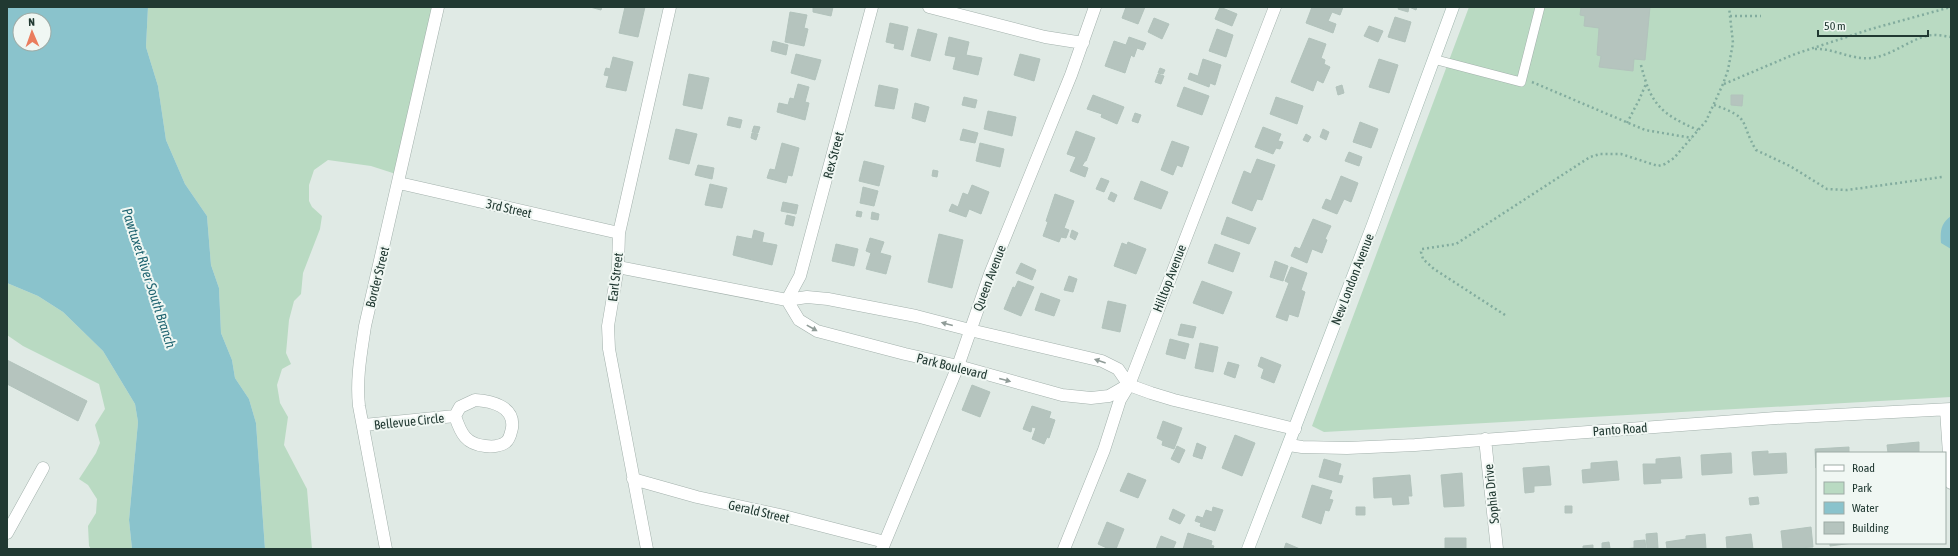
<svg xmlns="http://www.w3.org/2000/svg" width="1958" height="556" font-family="'Asap Condensed',sans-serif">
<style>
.green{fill:#b9dac2}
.water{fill:#8ac3cc;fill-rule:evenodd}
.building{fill:#b5c4be;stroke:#b2c3bc}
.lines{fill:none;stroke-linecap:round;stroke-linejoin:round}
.lane-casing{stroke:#a3b1ac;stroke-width:10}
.street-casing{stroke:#a3b1ac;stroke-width:13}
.secondary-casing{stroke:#9fb5ad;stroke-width:13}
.path{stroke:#82ac9e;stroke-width:2.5;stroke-dasharray:2 3;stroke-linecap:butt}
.lane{stroke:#fff;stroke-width:9}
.street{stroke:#fff;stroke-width:12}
.secondary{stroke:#fff;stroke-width:12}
.oneway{fill:#909c98}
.labels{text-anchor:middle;stroke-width:4;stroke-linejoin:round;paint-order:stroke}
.street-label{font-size:13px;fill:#213932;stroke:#f0f7f3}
.water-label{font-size:14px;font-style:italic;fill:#206571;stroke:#f0f7f3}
</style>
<rect width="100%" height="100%" fill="#e0eae5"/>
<path class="green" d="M148,7h289l-38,168 -28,-9 -43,-6 -14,10 -5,15v16l3,6 10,9 -2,13 -17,44 -2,21 -7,7 -5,19 -3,33 5,11 -9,5 -5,16 3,18 8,14 -4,28 23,44 5,60h-47l-9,-126 -7,-24 -14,-21 -3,-18 -11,-27 -2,-45 -8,-23 -4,-49 -22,-32 -19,-44 -8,-54 -12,-39z
M1469,7h482v390l-627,35 -12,-6z
M7,283l31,13 25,16 40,39 32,53 3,18 -9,98 3,29h-41l-2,-3 -1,-20 8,-13 1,-14 -9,-14 -9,-6 17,-26 4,-10 -5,-18 10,-16 -6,-25 -76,-38 -16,-11z"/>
<path class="water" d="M7,7h141l-2,40 12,39 8,54 19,44 22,32 4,49 8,23 2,45 11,27 3,18 14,21 7,24 9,126h-133l-3,-29 9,-98 -3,-18 -32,-53 -40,-39 -25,-16 -31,-13zM20,20h24v24h-24z
M1951,216v33l-10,-6c-1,-12 0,-20 10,-27z"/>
<path class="building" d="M590,7h12l-1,3z
M625,7h20l-7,30 -19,-4z
M813,7h20l-2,9 -18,-4z
M1126,7h19l-7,17 -16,-6z
M1220,7l17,7 -5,12 -17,-7z
M1312,7h31l-3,8 -8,-3 -4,9 8,3 -3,9 -27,-10z
M1399,7h18l-1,3 -7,-3 -1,5 -10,-3z
M1581,7h69l-5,53 -11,-1 -1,12 -34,-4 2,-11 -4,-1 2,-27 -15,-2 1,-10 -5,-1z
M790,12l17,3 -3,13 4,1 -4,17 -19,-4z
M1395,17l16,5 -6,20 -17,-5z
M1154,18l15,6 -7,15 -14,-7z
M890,23l18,4 -5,23 -9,-2 1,-4 -9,-2z
M1369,26l14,5 -5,11 -14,-6z
M918,29l19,5 -7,27 -19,-5z
M1217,29l16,6 -7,22 -17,-6z
M949,37l20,5 -3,13 16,3 -4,17 -25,-6 3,-12 -11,-2z
M1129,37l17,6 -3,7 -6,-2 -3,9 -3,-2 -6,18 -20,-7 9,-25 12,4z
M1309,38l17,6 -5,14 4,2 -1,4 6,3 -7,16 -6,-3 -4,11 -22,-9z
M773,41l15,4 -2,10 -15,-4z
M796,54l25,6 -6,20 -24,-7z
M1020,54l20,5 -6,22 -20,-6z
M613,57l20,5 -7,29 -20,-4 3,-11 -5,-1 2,-7 4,1z
M1203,59l18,6 -6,20 -5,-2 -1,4 -21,-8 2,-6 8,3z
M1379,59l19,6 -9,28 -20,-6z
M1160,68l5,2 -2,4 -5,-1z
M689,74l20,4 -7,31 -19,-4z
M1158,74l6,2 -3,8 -6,-2z
M798,84l11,3 -4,15 4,1 -4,17 -28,-8 2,-9 9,2 2,-7 4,1z
M879,85l19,4 -4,20 -19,-3z
M1342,85l2,8 -6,2 -2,-8z
M1184,87l25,9 -7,19 -25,-9z
M1093,95l31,12 -7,17 -16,-7 1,-3 -15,-5z
M1731,95h12l-1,11 -11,-1z
M964,97l13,3 -2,8 -13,-3z
M1276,97l27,9 -6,18 -27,-10z
M915,103l14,4 -4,15 -13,-4z
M988,111l28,6 -4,19 -28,-7z
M1135,113l6,2 -3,8 -6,-2z
M729,117l13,3 -2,8 -13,-3z
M1360,122l18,7 -7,19 -18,-6z
M754,126l6,1 -2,6 -6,-1z
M1263,127l18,7 -3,7 5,1 -3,7 -4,-1 -3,6 -18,-7z
M676,129l21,5 -8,30 -20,-5z
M963,129l15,4 -3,10 -15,-3z
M1323,129l6,3 -3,8 -6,-3z
M1076,131l19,7 -9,23h-1l-3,5 6,2 -3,9 -15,-6 6,-14 -9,-3z
M752,133l6,1 -2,6 -5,-2z
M1306,134l5,3 -3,5 -5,-2z
M1172,141l17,6 -7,20 -5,-2 -4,10 -12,-5z
M782,143l17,5 -7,28 -4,-1 -2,8 -19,-5 3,-9 5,1z
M980,143l24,6 -4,18 -24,-6z
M1349,152l13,5 -3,9 -14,-5z
M1257,159l18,6 -13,35 -5,-1 -5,12 -20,-8 12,-32 7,3z
M864,161l20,5 -5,20 -20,-5z
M698,165l16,3 -2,11 -17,-4z
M933,170l5,1 -1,6 -5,-1z
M1341,176l17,7 -7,19 -7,-3 -7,15 -15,-6 4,-9 5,2z
M1101,178l8,3 -5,11 -8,-3z
M1141,181l27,11 -7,17 -27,-10z
M710,184l17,4 -5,20 -17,-3z
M972,185l17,7 -8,22 -12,-5 -3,8 -17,-6 3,-7 6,3 5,-14 5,2z
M863,187l15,4 -4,15 -14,-3z
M1111,192l6,3 -3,7 -6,-3z
M1055,194l19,7 -10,27 5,2 -3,8 -5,-1 -2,5 -16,-6 5,-14 -2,-1z
M783,202l15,3 -2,9 -15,-3z
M857,211l5,1 -1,5 -5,-1z
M872,212l7,2 -1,6 -7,-1z
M787,215l8,2 -2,9 -8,-2z
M1227,217l29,11 -7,16 -28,-10z
M1313,219l18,7 -6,13 2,1 -5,13 -10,-4 -5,14 -16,-7 4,-9 5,2z
M754,230l10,3 -2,9 15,3 -5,20 -39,-10 4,-19 15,3z
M1072,230l6,3 -3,7 -5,-3z
M939,234l24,6 -11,48 -24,-6z
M870,238l14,4 -4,11 11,3 -5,18 -20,-5 5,-16 -5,-2z
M1128,242l18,7 -10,25 -22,-8 8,-23 5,2z
M836,244l22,5 -4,17 -22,-5z
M1215,244l25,9 -7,19 -25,-9z
M1275,261l13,5 -5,15 -13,-4z
M1021,263l15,7 -4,10 -16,-7z
M1291,267l16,6 -6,17 4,2 -7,25 -9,-3 -2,7 -11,-4 13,-34 -4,-2z
M1069,276l8,3 -4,13 -9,-2z
M1018,281l16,6 -13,29 -17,-7 9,-22 2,1z
M1202,281l30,11 -9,22 -30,-11z
M1041,293l19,7 -6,16 -19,-6z
M1108,301l18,4 -6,27 -18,-4z
M1181,324l15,3 -3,11 -15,-3z
M1170,339l19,5 -4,15 -19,-5z
M1200,343l18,4 -5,25 -18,-4z
M1261,357l20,8 -7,18 -13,-5 3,-9 -6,-3z
M7,360l80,41 -9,20 -71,-37z
M1228,362l11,3 -4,13 -11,-4z
M972,385l18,7 -10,25 -18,-7z
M1032,406l19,6 -2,6 6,2 -6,18 -2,-1 -3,7 -12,-5 4,-11 -4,-1 -1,5 -8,-3z
M1163,421l19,7 -8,21 -12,-4 1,-4 -6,-3z
M1235,435l20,8 -13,33 -20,-8z
M1919,442v11h-31l-1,-8z
M1197,443l9,4 -4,12 -9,-3z
M1177,446l8,4 -6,13 -8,-4z
M1849,447v6h-32l-1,15 -1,-19z
M1768,451v3l18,-1 1,20 -33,2 -2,-23z
M1731,453l1,20 -30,2 -1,-20z
M1680,457l2,21 -22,1 1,4 -17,1 -1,-20h13v-5z
M1324,459l17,5 -3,11 5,1 -2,7 -22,-6z
M1617,461l2,19 -36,3 -1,-13 9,-1v-6z
M1549,466l2,19 -17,1v6l-9,1 -2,-25z
M1128,473l18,7 -8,18 -18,-7z
M1462,473l2,33 -20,1 -3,-32z
M1410,475l2,21h-4l1,8 -16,1 -1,-8 -18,1 -1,-20z
M1312,485l20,6 -3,8 4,1 -4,11 -4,-1 -4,14 -19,-7z
M1758,497l1,7 -9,1 -1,-7z
M1565,506h7v7h-7z
M1213,507l10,3 -8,21 -15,-5 1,-3 -6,-2 2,-5 6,2 3,-8 6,2z
M1356,507h9v8h-9z
M1173,509l12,6 -5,9 -11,-5z
M1107,522l17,7 -8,20h-7l-11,-5z
M1811,527l2,20 -30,2 -2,-18z
M1188,533l24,8 -1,4 3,1 -1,3h-30z
M1657,533l1,15 -11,1 -1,-15z
M1705,534l1,15h-39l-1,-7 20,-3v-3z
M1751,534l2,15h-26l-1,-12z
M1161,536l15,6 -3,7h-17z
M1445,538h21v11h-21z
M1645,540l1,9h-22l10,-1v-7z
M1609,542l1,6 -8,1v-6z
M1286,543l14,6h-16z
M1830,543h23l-23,3z
M1593,545v4h-10v-3z"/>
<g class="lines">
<defs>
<path id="lane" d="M1433,59l88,23 19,-75"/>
<path id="street" d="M929,7l116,30 38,6
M399,183l220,50
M618,267l169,33 20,-3 21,2 88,17 54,14 132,31 16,8 11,16 22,8 23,7 121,29
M787,300l12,20 18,11 88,23 53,12 104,29 29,3 18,-2 19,-11
M787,300l13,-24 72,-269
M475,400c16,1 40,6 37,28 -1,4 -2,11 -6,14 -5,4 -14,5 -21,4 -19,-2 -24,-12 -30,-30l5,-9z
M1946,410l5,73
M364,425l91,-9
M1485,439l12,110
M1289,445l13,2 45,1 68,-3 361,-27 175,-9
M633,479l64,18 83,18 105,27
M7,533l36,-65
M386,549l-27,-143c-3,-27 2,-53 6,-80l73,-319
M647,549l-38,-200 -1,-23 10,-59 1,-34 51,-226
M882,549l76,-183 32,-92 81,-199 24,-68
M1064,549l40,-99 16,-50 9,-15 146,-378"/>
<path id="secondary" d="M1248,549l124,-322 81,-220"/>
</defs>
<use href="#lane" class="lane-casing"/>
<use href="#street" class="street-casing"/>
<use href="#secondary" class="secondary-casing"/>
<path class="path" d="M1730,16h31
M1815,49c19,-1 35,11 57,9 22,-3 42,-22 61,-23 6,0 12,1 18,2
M1641,65c10,40 20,49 57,65
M1532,82l113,48 47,8
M1724,84l71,-30 76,-25 80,-22
M1714,105c38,13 25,16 42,45l34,16 37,23 20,1 95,-13
M1627,123l12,-23 7,-16
M1505,315l-71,-46 -11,-10 -2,-7 1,-3 34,-5 134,-87 10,-3h21l37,12 7,-2 9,-6 32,-37 17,-37 5,-14 5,-27 -4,-36"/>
<use href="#lane" class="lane"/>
<use href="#street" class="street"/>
<use href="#secondary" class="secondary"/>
</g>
<defs><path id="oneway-solid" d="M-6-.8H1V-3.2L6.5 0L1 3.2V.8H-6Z"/></defs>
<g class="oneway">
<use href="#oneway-solid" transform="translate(947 324) rotate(-165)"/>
<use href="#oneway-solid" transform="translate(812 328) rotate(29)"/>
<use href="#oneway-solid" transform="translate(1100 361) rotate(-161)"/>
<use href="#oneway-solid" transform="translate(1005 380) rotate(15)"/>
</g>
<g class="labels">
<g class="street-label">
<text transform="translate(833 155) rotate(-75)" y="5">Rex Street</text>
<text transform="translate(509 208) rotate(13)" y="5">3rd Street</text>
<text transform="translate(377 277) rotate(-76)" y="5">Border Street</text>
<text transform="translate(615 277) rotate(-83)" y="5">Earl Street</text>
<text transform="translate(989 278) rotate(-69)" y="5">Queen Avenue</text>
<text transform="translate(1169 278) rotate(-69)" y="5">Hilltop Avenue</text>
<text transform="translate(1352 279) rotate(-69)" y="5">New London Avenue</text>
<text transform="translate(952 366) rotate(14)" y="5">Park Boulevard</text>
<text transform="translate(409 421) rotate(-6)" y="5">Bellevue Circle</text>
<text transform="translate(1620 429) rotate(-4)" y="5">Panto Road</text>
<text transform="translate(1491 494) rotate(-96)" y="5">Sophia Drive</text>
<text transform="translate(759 511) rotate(13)" y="5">Gerald Street</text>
</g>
<g class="water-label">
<text transform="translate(149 278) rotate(72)" y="5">Pawtuxet River South Branch</text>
</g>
</g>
<rect width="1958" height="556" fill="none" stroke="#213932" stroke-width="16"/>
<rect x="1816" y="452" width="130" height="92" fill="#f0f7f3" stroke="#9daba6"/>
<rect x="1824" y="465" width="20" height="6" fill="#ffffff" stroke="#9daba6"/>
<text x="1852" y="472" font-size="12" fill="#213932">Road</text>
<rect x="1824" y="482" width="20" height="12" fill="#b9dac2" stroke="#9daba6"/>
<text x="1852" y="492" font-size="12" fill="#213932">Park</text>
<rect x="1824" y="502" width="20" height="12" fill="#8ac3cc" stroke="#9daba6"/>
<text x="1852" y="512" font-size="12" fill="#213932">Water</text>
<rect x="1824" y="522" width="20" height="12" fill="#b5c4be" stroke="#9daba6"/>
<text x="1852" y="532" font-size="12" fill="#213932">Building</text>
<g transform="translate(32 32) rotate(358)"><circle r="19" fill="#f0f7f3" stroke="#9daba6"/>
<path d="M0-3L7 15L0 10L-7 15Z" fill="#ea7d5e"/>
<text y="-6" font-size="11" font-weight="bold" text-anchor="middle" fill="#213932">N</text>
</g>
<path d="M1818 30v6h110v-6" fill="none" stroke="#213932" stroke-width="2"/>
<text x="1824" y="30" font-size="12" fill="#213932" stroke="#f0f7f3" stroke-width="3" paint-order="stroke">50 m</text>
</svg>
